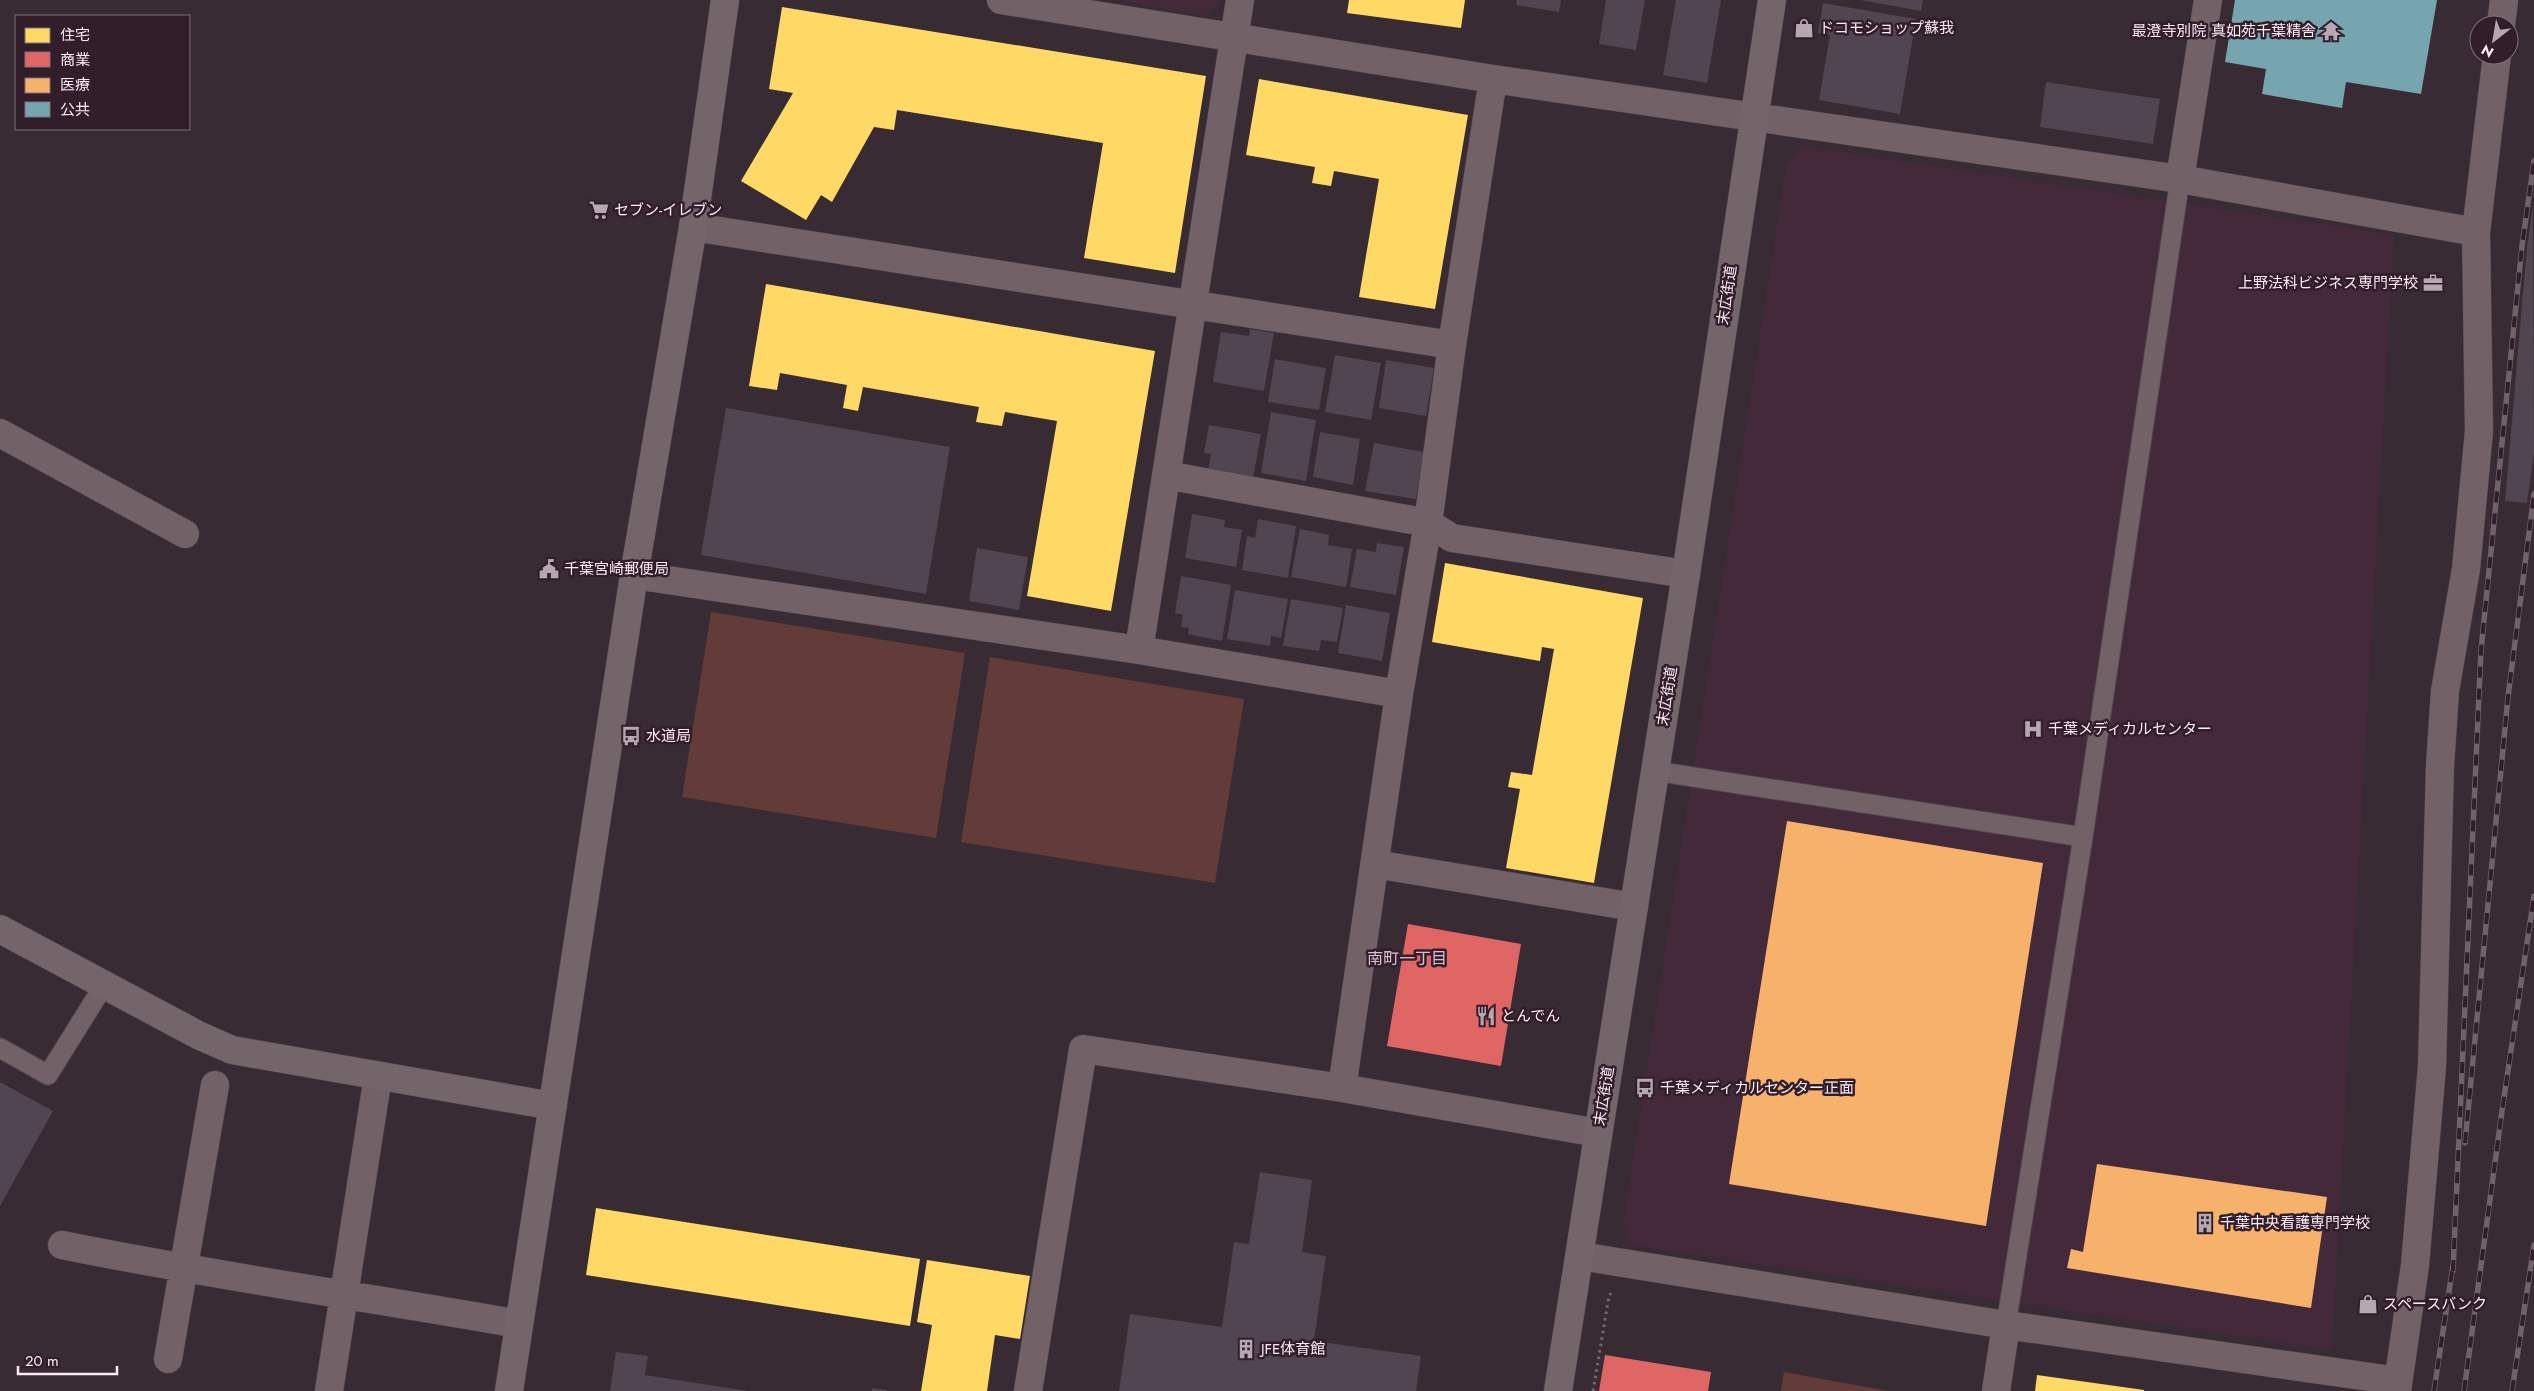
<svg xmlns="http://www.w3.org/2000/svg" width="2534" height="1391" font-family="Jost,'Noto Sans JP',sans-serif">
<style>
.built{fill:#44293b}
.green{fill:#633b38}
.homes{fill:#ffd966}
.shops{fill:#e06666}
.health{fill:#f6b26b}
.public{fill:#76a5af}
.building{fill:#504550}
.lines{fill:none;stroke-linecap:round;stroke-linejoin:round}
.lane-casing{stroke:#52474e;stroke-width:21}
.street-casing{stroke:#52474e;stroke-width:29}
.secondary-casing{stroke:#52474e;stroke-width:29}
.path{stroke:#75696f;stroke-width:3;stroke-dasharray:2.5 4;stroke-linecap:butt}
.lane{stroke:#726268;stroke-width:19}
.street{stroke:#726268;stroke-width:28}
.secondary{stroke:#74656b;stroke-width:28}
.rail-casing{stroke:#6f6269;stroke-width:5.5}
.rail{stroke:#321d2b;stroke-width:4;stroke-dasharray:11;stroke-linecap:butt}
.labels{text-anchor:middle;stroke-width:5;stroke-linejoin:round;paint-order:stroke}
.poi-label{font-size:15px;fill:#faebf4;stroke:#321d2b;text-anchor:start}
.street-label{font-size:15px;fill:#faebf4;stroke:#321d2b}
.neighbourhood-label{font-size:16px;fill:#dbbed0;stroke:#321d2b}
</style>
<rect width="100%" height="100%" fill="#382b34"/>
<path class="built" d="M1114,0h107l-15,16z
M1801,146l593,89 -62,1115 -700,-105 -9,-21 163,-1058z"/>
<path class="green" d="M711,612l254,41 -29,185 -254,-41z
M990,657l254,42 -29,184 -254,-41z
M1784,1372l104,19h-107z"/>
<path class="homes" d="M1349,0h116l-4,28 -114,-15z
M782,7l424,69 -31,197 -91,-15 19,-115 -206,-33 -3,20 -20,-3 -42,75 -11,-7 -15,25 -65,-39 52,-88 -24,-4z
M1259,79l209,36 -33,194 -76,-12 20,-118 -45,-8 -3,15 -19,-3 3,-16 -69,-12z
M766,284l389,67 -44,260 -84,-15 30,-175 -52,-9 -3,14 -26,-4 3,-15 -116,-20 -5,24 -15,-3 4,-23 -67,-12 -3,17 -28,-4z
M1445,563l198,35 -49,285 -88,-15 14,-79 -12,-2 3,-15 21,3 22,-126 -12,-2 -2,14 -108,-19z
M596,1208l324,51 -10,67 -324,-51z
M927,1260l103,16 -10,63 -25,-4 -8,56h-66l11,-66 -15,-3z
M2037,1375l107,15v1h-109z"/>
<path class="shops" d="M1408,924l113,20 -20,122 -114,-20z
M1605,1355l106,17 -3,19h-109z"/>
<path class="health" d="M1787,821l256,42 -57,363 -257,-42z
M2097,1164l230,33 -16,111 -244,-40 4,-19 12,3z"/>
<path class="public" d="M2235,0h202l-16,94 -75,-12 -4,26 -80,-14 4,-25 -41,-7z"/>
<path class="building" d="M1517,0h44l-2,12 -43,-7z
M1606,0h39l-9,50 -37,-6z
M1676,0h45l-14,83 -44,-8z
M1860,0h63l-2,11z
M1823,3l93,16 -16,95 -81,-14 11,-65 -12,-2z
M2046,82l114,17 -7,45 -113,-17z
M2533,206l1,247 -7,50 -22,-2 22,-254z
M1250,329l24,4 -10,58 -51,-9 8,-50 28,4z
M1335,355l46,8 -10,57 -46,-8z
M1275,359l51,9 -7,42 -51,-8z
M1386,360l48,8 -8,48 -47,-8z
M726,408l224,39 -24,147 -225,-39z
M1271,412l45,8 -10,61 -45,-8z
M1209,425l52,9 -8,44 -45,-8 3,-16 -7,-1z
M1320,432l40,7 -7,46 -40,-8z
M1374,443l50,9 -8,47 -51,-8z
M1192,514l33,6 -1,7 18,3 -6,37 -51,-9z
M1258,519l38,7 -8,52 -46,-8 5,-34 8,2z
M1300,529l29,6 -1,10 24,4 -6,38 -55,-10z
M1377,543l27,4 -8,48 -46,-8 7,-38 19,3z
M977,548l51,9 -9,53 -50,-9z
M1181,576l50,9 -9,56 -34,-7 1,-6 -8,-1 2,-12 -8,-2z
M1235,590l53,9 -7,39 -10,-2 -1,10 -43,-7z
M1291,599l52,9 -6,34 -16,-2 -2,11 -36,-5z
M1346,605l44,8 -8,48 -44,-8z
M0,1082l53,29 -53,95z
M1260,1172l52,8 -10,72 24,4 -12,85 107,15 -5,35h-297l11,-77 92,13 12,-85 15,2z
M616,1352l32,4 -3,19 103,16h-138z
M872,1388l15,2v1h-15z"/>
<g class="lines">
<defs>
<path id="lane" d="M1655,771l428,66
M0,1048l48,27 56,-90
M2006,1325l77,-488 97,-658"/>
<path id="street" d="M1001,0l492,79 687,100 296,53
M2501,25l3,-25
M2180,179l28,-179
M693,227l759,118
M0,433l185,101
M1166,475l262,48 24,15 234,36
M634,575l505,75 260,44
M1139,650l101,-650
M1375,864l259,43
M1342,1088l57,-394 29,-171 24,-178 41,-266
M62,1245c152,31 305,52 457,79
M1580,1256l426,69 392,56
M168,1359l47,-274
M329,1391l49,-315
M1028,1391l55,-342 259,39 256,45
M1996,1391l10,-66
M2397,1391l18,-126 17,-199 8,-300 5,-75 21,-122 13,-138 -3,-199 21,-177"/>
<path id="secondary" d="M0,929l198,106 34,15 321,56
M509,1391l125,-816 59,-348 32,-227
M1558,1391l128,-817 86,-574"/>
</defs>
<use href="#lane" class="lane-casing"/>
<use href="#street" class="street-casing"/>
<use href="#secondary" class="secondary-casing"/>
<path class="path" d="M1593,1391l16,-95 2,-3"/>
<use href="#lane" class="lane"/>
<use href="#street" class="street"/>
<use href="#secondary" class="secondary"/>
<defs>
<path id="rail" d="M2465,1143l43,-446 26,-203
M2453,1271l28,-621 41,-404 12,-85
M2434,1391l19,-126
M2464,1391l38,-280 32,-215
M2512,1391l22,-146"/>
</defs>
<use href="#rail" class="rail-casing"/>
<use href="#rail" class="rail"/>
</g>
<defs>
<symbol id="shop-bare" viewBox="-9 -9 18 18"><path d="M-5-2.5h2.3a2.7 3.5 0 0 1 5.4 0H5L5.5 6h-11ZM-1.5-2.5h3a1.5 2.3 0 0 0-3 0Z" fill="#b6a8b1" stroke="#321d2b" stroke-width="2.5" paint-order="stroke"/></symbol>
<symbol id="temple-bare" viewBox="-9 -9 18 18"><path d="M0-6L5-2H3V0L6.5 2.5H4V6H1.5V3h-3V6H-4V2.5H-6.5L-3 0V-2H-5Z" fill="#b6a8b1" stroke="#321d2b" stroke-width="2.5" paint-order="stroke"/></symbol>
<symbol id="supermarket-bare" viewBox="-9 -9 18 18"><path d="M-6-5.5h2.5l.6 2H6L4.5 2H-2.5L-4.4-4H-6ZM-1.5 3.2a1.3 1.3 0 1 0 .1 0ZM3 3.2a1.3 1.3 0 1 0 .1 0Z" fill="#b6a8b1" stroke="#321d2b" stroke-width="2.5" paint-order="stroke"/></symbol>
<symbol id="office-bare" viewBox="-9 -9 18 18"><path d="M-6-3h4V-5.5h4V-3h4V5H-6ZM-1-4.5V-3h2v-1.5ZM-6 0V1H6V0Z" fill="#b6a8b1" stroke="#321d2b" stroke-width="2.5" paint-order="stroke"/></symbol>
<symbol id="civic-bare" viewBox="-9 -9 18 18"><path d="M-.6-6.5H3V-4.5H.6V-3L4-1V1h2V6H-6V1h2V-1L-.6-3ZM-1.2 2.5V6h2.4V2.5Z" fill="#b6a8b1" stroke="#321d2b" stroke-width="2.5" paint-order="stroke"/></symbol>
<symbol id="hospital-bare" viewBox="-9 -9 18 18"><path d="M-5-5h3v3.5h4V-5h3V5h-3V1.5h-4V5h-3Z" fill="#b6a8b1" stroke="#321d2b" stroke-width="2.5" paint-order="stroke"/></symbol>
<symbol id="bus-bare" viewBox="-9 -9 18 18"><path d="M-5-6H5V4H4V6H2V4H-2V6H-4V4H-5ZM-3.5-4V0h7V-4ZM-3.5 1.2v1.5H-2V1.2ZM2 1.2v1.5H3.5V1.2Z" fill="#b6a8b1" stroke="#321d2b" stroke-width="2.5" paint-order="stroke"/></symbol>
<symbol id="restaurant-bare" viewBox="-9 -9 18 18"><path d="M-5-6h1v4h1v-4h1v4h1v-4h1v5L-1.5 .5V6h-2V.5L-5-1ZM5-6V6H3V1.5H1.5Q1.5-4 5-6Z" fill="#b6a8b1" stroke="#321d2b" stroke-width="2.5" paint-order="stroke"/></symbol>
<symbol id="building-bare" viewBox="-9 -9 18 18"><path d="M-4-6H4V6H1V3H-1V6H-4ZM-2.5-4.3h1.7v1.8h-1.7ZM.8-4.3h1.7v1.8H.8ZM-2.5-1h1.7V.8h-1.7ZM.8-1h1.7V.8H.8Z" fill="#b6a8b1" stroke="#321d2b" stroke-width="2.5" paint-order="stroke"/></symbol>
</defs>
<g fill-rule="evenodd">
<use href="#shop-bare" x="1790" y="14" width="28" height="28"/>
<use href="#temple-bare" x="2317" y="17" width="28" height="28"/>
<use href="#supermarket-bare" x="585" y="196" width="28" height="28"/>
<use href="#office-bare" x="2419" y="269" width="28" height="28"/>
<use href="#civic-bare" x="535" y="555" width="28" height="28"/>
<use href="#hospital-bare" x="2019" y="715" width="28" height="28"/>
<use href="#bus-bare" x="617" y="722" width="28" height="28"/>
<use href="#restaurant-bare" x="1472" y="1002" width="28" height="28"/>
<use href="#bus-bare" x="1631" y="1074" width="28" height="28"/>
<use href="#building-bare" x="2191" y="1209" width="28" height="28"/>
<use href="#shop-bare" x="2354" y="1290" width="28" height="28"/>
<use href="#building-bare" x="1232" y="1335" width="28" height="28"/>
</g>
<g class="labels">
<g class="poi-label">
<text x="1819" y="33">ドコモショップ蘇我</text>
<text x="2316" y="36" text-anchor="end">最澄寺別院 真如苑千葉精舎</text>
<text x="614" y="215">セブン-イレブン</text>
<text x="2418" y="288" text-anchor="end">上野法科ビジネス専門学校</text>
<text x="564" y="574">千葉宮崎郵便局</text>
<text x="2048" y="734">千葉メディカルセンター</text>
<text x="646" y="741">水道局</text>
<text x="1501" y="1021">とんでん</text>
<text x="1660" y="1093">千葉メディカルセンター正面</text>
<text x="2220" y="1228">千葉中央看護専門学校</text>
<text x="2383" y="1309">スペースバンク</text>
<text x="1261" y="1354">JFE体育館</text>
</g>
<g class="street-label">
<text transform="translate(1727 295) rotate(-82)" y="5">末広街道</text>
<text transform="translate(1667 696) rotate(-81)" y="5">末広街道</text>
<text transform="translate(1604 1096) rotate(-81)" y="5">末広街道</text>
</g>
<g class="neighbourhood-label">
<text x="1407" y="964">南町一丁目</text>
</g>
</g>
<rect x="15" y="15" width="175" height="115" fill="#321d2b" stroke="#826f7b"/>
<rect x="25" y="28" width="25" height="15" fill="#ffd966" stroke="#826f7b"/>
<text x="60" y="40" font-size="15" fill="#faebf4">住宅</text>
<rect x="25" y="52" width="25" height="15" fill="#e06666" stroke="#826f7b"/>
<text x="60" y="65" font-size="15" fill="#faebf4">商業</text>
<rect x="25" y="78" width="25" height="15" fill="#f6b26b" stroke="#826f7b"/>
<text x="60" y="90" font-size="15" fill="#faebf4">医療</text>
<rect x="25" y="102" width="25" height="15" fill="#76a5af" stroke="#826f7b"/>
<text x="60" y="115" font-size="15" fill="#faebf4">公共</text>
<g transform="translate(2494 40) rotate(211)"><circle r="24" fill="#321d2b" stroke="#826f7b"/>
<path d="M0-4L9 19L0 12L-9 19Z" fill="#b6a8b1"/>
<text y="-8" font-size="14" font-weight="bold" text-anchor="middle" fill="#faebf4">N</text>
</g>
<path d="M18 1366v8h99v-8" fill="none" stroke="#faebf4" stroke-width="2.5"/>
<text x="25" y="1366" font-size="15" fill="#faebf4" stroke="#321d2b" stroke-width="4" paint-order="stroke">20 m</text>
</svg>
